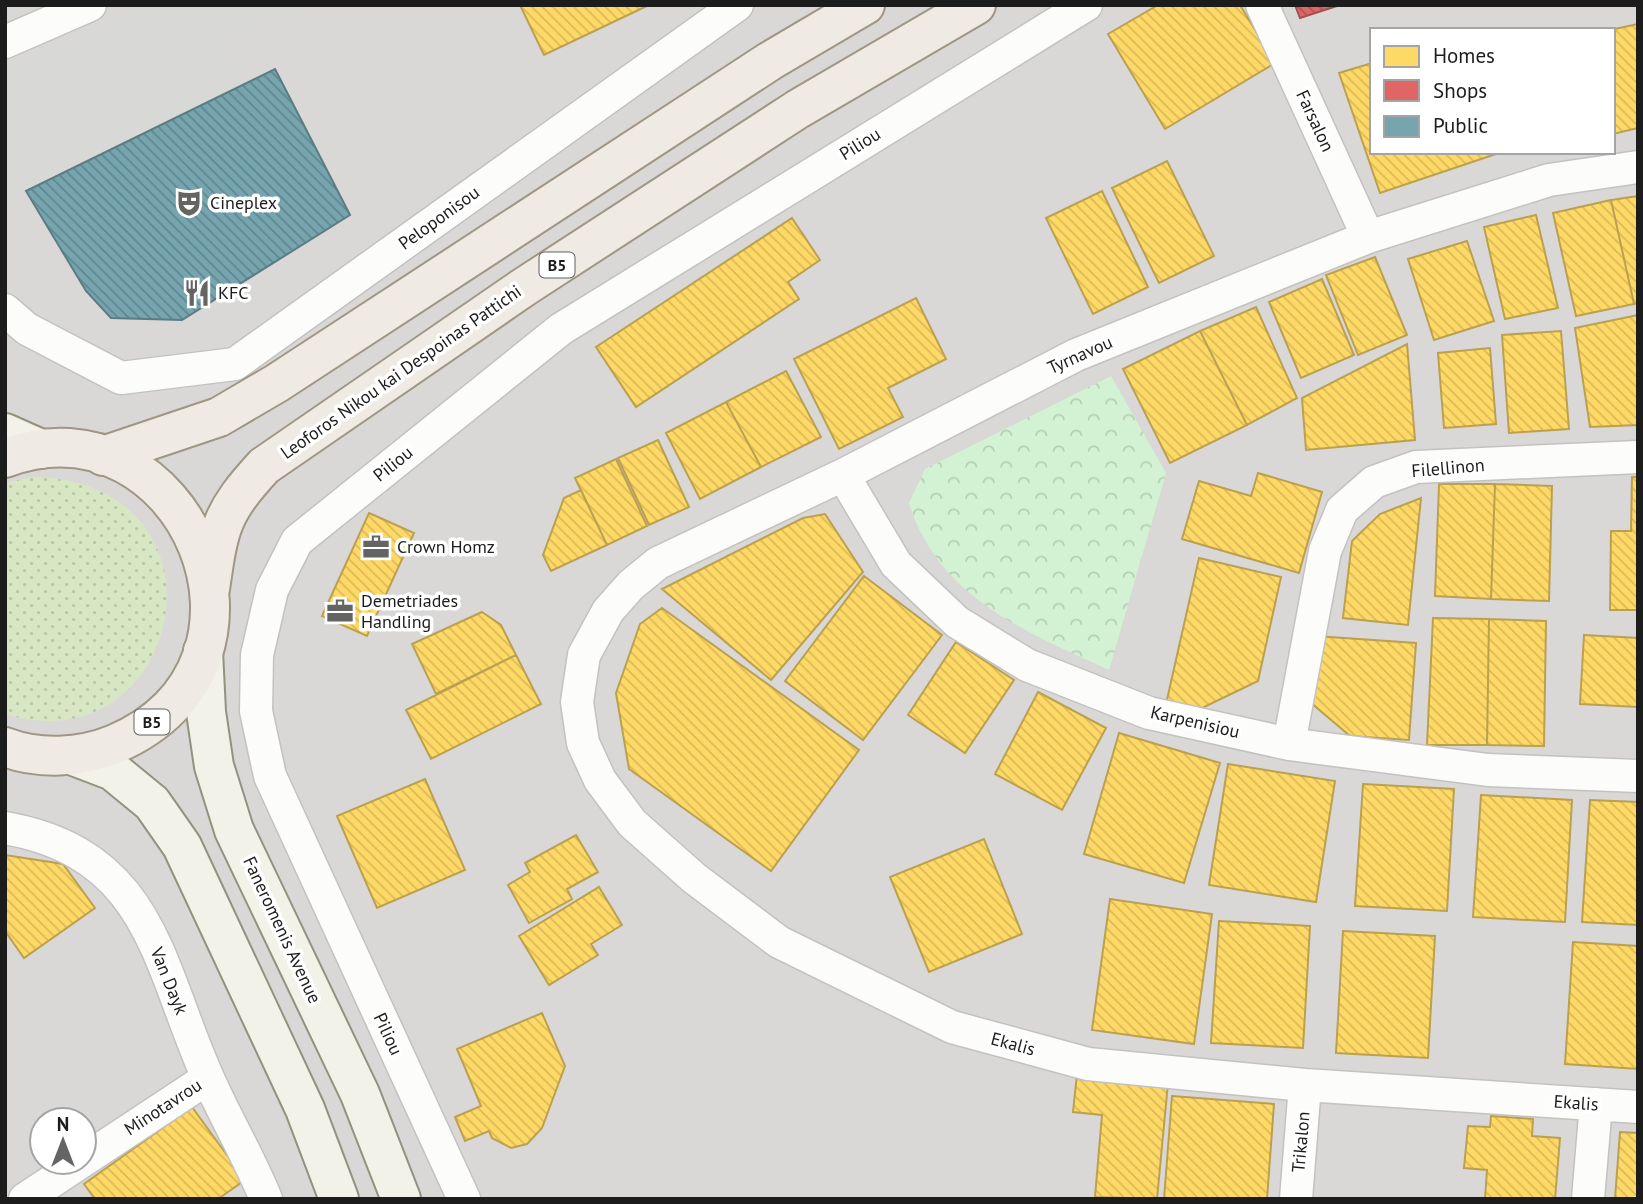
<svg xmlns="http://www.w3.org/2000/svg" width="1643" height="1204" font-family="'PT Sans',sans-serif">
<style>
.residential{fill:#d9d8d6;fill-rule:evenodd}
.religious{fill:#d8d8d6}
.grass{fill:url(#grass-dots)}
.park{fill:url(#park-crowns)}
.homes{fill:url(#homes-back-hatch);stroke:#bba050;stroke-width:2}
.shops{fill:url(#shops-back-hatch);stroke:#a55050;stroke-width:2}
.public{fill:url(#public-back-hatch);stroke:#5b7c83;stroke-width:2}
.lines{fill:none;stroke-linecap:round;stroke-linejoin:round}
.minor-casing{stroke:#c3c2c1;stroke-width:35}
.secondary-casing{stroke:#91937e;stroke-width:42}
.primary-casing{stroke:#9f9683;stroke-width:42}
.minor{stroke:#fcfcfb;stroke-width:32}
.secondary{stroke:#f2f2e9;stroke-width:38}
.primary{stroke:#efebe4;stroke-width:38}
.labels{text-anchor:middle;stroke-width:7;stroke-linejoin:round;paint-order:stroke}
.shield{fill:#fff;stroke:#606060;stroke-width:2}
.shield-label{font-size:16px;font-weight:bold;fill:#1c1c1c}
.street-label{font-size:18px;fill:#1c1c1c;stroke:#fff}
.poi-label{font-size:18px;fill:#1c1c1c;stroke:#fff;text-anchor:start}
</style>
<defs>
<pattern id="grass-dots" width="8" height="8" patternUnits="userSpaceOnUse" patternTransform="scale(1.75)"><rect width="8" height="8" fill="#d7e7c4"/><path d="M2 2h.1M6 6h.1" fill="none" stroke="#b8c6a8" stroke-width="1.8" stroke-linecap="round"/></pattern>
<pattern id="park-crowns" width="20" height="18" patternUnits="userSpaceOnUse" patternTransform="scale(1.75)"><rect width="20" height="18" fill="#d3f1d3"/><path d="M2 6a3 3 0 1 1 6 0M12 15a3 3 0 1 1 6 0" fill="none" stroke="#b5ceb5"/></pattern>
<pattern id="homes-back-hatch" width="6" height="6" patternUnits="userSpaceOnUse" patternTransform="scale(1.75)"><rect width="6" height="6" fill="#ffd966"/><path d="M-1 5l2 2M0 0l6 6M5-1l2 2" fill="none" stroke="#daba58"/></pattern>
<pattern id="shops-back-hatch" width="6" height="6" patternUnits="userSpaceOnUse" patternTransform="scale(1.75)"><rect width="6" height="6" fill="#e06666"/><path d="M-1 5l2 2M0 0l6 6M5-1l2 2" fill="none" stroke="#b55353"/></pattern>
<pattern id="public-back-hatch" width="6" height="6" patternUnits="userSpaceOnUse" patternTransform="scale(1.75)"><rect width="6" height="6" fill="#76a5af"/><path d="M-1 5l2 2M0 0l6 6M5-1l2 2" fill="none" stroke="#60868e"/></pattern>
</defs>
<rect width="100%" height="100%" fill="#eae9e5"/>
<path class="residential" d="M5,5h1633v1194h-1633zM1372,30h241v122h-241zM42,1120h42v42h-42z"/>
<path class="religious" d="M148,5h154l-78,36 17,42 -236,118v-131z"/>
<path class="grass" d="M32,477c211,4 152,292 -27,237v-231z"/>
<path class="park" d="M1111,376l55,97 -57,197c-82,-38 -171,-72 -200,-167l16,-34z"/>
<path class="homes" d="M520,5h129l-105,50z
M1158,5h82l35,58 -110,66 -57,-95z
M1638,24v104l-25,6v-104h-3z
M1372,63v89h130l-122,41 -41,-120z
M1167,161l47,95 -55,27 -47,-95z
M1102,191l46,96 -55,27 -47,-96z
M1638,196v107l-4,1 -23,-104z
M1611,200l23,104 -58,12 -23,-103z
M1536,215l22,93 -53,11 -21,-92z
M792,218l28,42 -32,22 11,17 -163,108 -40,-60z
M1467,241l27,80 -60,19 -26,-81z
M1375,257l32,78 -49,20 -32,-80z
M1322,279l32,76 -53,23 -32,-76z
M916,298l30,61 -58,29 15,29 -64,32 -45,-90z
M1256,307l41,91 -50,27 -47,-94z
M1638,315v110l-48,2 -15,-99z
M1200,331l47,94 -77,38 -47,-94z
M1561,331l8,98 -60,4 -7,-98z
M1407,344l8,96 -109,10 -4,-52z
M1490,348l6,76 -52,4 -6,-75z
M786,371l35,66 -60,30 -35,-65z
M726,402l35,65 -61,32 -34,-66z
M658,440l31,67 -40,18 -31,-67z
M616,459l31,67 -40,19 -32,-67z
M1258,473l64,19 -23,81 -117,-34 17,-58 52,15z
M1632,477h6v133h-28l1,-79h20z
M1439,484h56l-4,115 -56,-3z
M1495,484l57,2 -3,115 -58,-2z
M581,490l26,55 -56,26 -8,-16 21,-57z
M1421,498l-13,127 -65,-7 9,-77 28,-27z
M369,513l45,20 -47,103 -45,-20z
M825,514l38,58 -92,108 -109,-91 141,-71z
M1199,558l82,19 -23,104 -60,29 -32,-6z
M864,576l78,59 -79,105 -78,-59z
M662,608l197,142 -88,121 -142,-102 -13,-76 24,-69z
M482,612l19,13 15,30 -80,39 -24,-50z
M1433,618l56,1 -2,126h-60z
M1489,619l57,2 -2,125 -57,-1z
M1584,635l54,3v69l-58,-3z
M1315,636l101,7 -7,97 -59,-4 -40,-34z
M956,642l58,38 -49,73 -57,-38z
M516,655l25,49 -110,55 -25,-49z
M1038,692l68,36 -44,82 -67,-36z
M1119,733l101,30 -36,120 -100,-29z
M1228,764l107,17 -19,121 -107,-17z
M425,779l40,91 -88,38 -40,-92z
M1363,784l91,5 -7,122 -92,-5z
M1481,795l91,5 -7,122 -92,-5z
M1590,800l48,2v123l-56,-3z
M576,835l22,37 -31,17 5,10 -43,24 -21,-38 22,-13 -5,-9z
M984,839l38,95 -93,38 -39,-95z
M5,855l58,9 32,44 -71,50 -19,-27z
M599,887l23,38 -31,19 7,11 -49,30 -30,-49z
M1110,899l102,15 -18,130 -102,-14z
M1219,921l91,5 -7,122 -92,-5z
M1343,931l92,5 -7,122 -92,-5z
M1573,942l65,4v123l-73,-5z
M542,1013l23,53 -23,62 -15,16 -16,4 -19,-10 -3,-7 -24,10 -10,-24 26,-11 -24,-57z
M1077,1074l91,9 -11,116 -62,-2 7,-82 -29,-3z
M1172,1096l102,8 -7,95h-103z
M192,1107l53,73 -27,19h-123l-11,-15z
M1491,1116l42,3 -1,17 28,2 -5,61h-70l2,-29 -23,-2 4,-42 22,1z
M1620,1132l18,1v66h-23z"/>
<path class="shops" d="M1295,5h45l-40,13z"/>
<path class="public" d="M275,69l75,146 -168,105 -71,-2 -25,-27 -60,-100z"/>
<g class="lines">
<defs>
<path id="minor" d="M1262,5l106,232
M5,42l85,-37
M1638,167l-89,13 -181,57 -292,118 -233,120 -185,88 -27,22 -23,26 -24,44 -7,47 6,41 17,37 32,43 62,55 85,64 173,85 136,37 217,21 333,22
M5,310l22,19 94,49 114,-14 502,-359
M843,475l53,89 61,58 70,43 122,48 140,31 199,26 150,6
M1289,744l36,-193 17,-41 32,-28 42,-15 222,-10
M5,828c147,26 152,136 203,250 18,41 41,79 58,121
M84,1160l124,-82
M25,1199l56,-37
M464,1199l-194,-423 -14,-65 1,-56 15,-65 25,-49 264,-212 525,-324
M1296,1199l9,-114
M1588,1199l8,-95"/>
<path id="secondary" d="M5,433l36,16
M203,651l3,61 8,54 20,64 126,264 41,105
M71,755l42,16 39,32 30,43 123,263 34,90"/>
<path id="primary" d="M103,456l116,-39 58,-34 493,-322 95,-56
M5,458c180,-66 297,206 110,286 -34,14 -76,16 -110,3
M210,589c9,-63 11,-76 54,-123l260,-179 274,-178 178,-104"/>
</defs>
<use href="#minor" class="minor-casing"/>
<use href="#secondary" class="secondary-casing"/>
<use href="#primary" class="primary-casing"/>
<use href="#minor" class="minor"/>
<use href="#secondary" class="secondary"/>
<use href="#primary" class="primary"/>
</g>
<defs>
<symbol id="theatre-bare" viewBox="-9 -9 18 18"><path d="M-5-5.5Q0-4 5-5.5V0Q5 5 0 6Q-5 5-5 0ZM-3.3-2.5H-1v1.5H-3.3ZM1-2.5H3.3v1.5H1ZM-2.8 1Q0 5.5 2.8 1Z" fill="#646462" stroke="#fff" stroke-width="2.5" paint-order="stroke"/></symbol>
<symbol id="restaurant-bare" viewBox="-9 -9 18 18"><path d="M-5-6h1v4h1v-4h1v4h1v-4h1v5L-1.5 .5V6h-2V.5L-5-1ZM5-6V6H3V1.5H1.5Q1.5-4 5-6Z" fill="#646462" stroke="#fff" stroke-width="2.5" paint-order="stroke"/></symbol>
<symbol id="office-bare" viewBox="-9 -9 18 18"><path d="M-6-3h4V-5.5h4V-3h4V5H-6ZM-1-4.5V-3h2v-1.5ZM-6 0V1H6V0Z" fill="#646462" stroke="#fff" stroke-width="2.5" paint-order="stroke"/></symbol>
</defs>
<g fill-rule="evenodd">
<use href="#theatre-bare" x="170" y="184" width="38" height="38"/>
<use href="#restaurant-bare" x="178" y="274" width="38" height="38"/>
<use href="#office-bare" x="357" y="528" width="38" height="38"/>
<use href="#office-bare" x="321" y="592" width="38" height="38"/>
</g>
<g class="labels">
<g class="shield">
<rect x="539.5" y="252.5" width="35" height="25" rx="5"/>
<rect x="134.5" y="709.5" width="35" height="25" rx="5"/>
</g>
<g class="shield-label">
<text x="557" y="271">B5</text>
<text x="152" y="728">B5</text>
</g>
<g class="street-label">
<text transform="translate(1315 121) rotate(65)" y="6">Farsalon</text>
<text transform="translate(860 144) rotate(-32)" y="6">Piliou</text>
<text transform="translate(439 218) rotate(-36)" y="6">Peloponisou</text>
<text transform="translate(1080 355) rotate(-24)" y="6">Tyrnavou</text>
<text transform="translate(401 372) rotate(-35)" y="6">Leoforos Nikou kai Despoinas Pattichi</text>
<text transform="translate(393 464) rotate(-39)" y="6">Piliou</text>
<text transform="translate(1448 468) rotate(-5)" y="6">Filellinon</text>
<text transform="translate(1195 722) rotate(13)" y="6">Karpenisiou</text>
<text transform="translate(282 930) rotate(65)" y="6">Faneromenis Avenue</text>
<text transform="translate(169 981) rotate(68)" y="6">Van Dayk</text>
<text transform="translate(388 1034) rotate(65)" y="6">Piliou</text>
<text transform="translate(1013 1044) rotate(15)" y="6">Ekalis</text>
<text transform="translate(1576 1103) rotate(4)" y="6">Ekalis</text>
<text transform="translate(163 1107) rotate(-33)" y="6">Minotavrou</text>
<text transform="translate(1301 1142) rotate(-85)" y="6">Trikalon</text>
</g>
<g class="poi-label">
<text x="210" y="209">Cineplex</text>
<text x="218" y="299">KFC</text>
<text x="397" y="553">Crown Homz</text>
<text x="361" y="607">Demetriades<tspan x="361" dy="21">Handling</tspan></text>
</g>
</g>
<rect width="1643" height="1204" fill="none" stroke="#1c1c1c" stroke-width="14"/>
<rect x="1370" y="28" width="245" height="126" fill="#ffffff" stroke="#a4a4a4" stroke-width="2"/>
<rect x="1384" y="46" width="35" height="21" fill="#ffd966" stroke="#a4a4a4" stroke-width="2"/>
<text x="1433" y="63" font-size="21" fill="#1c1c1c">Homes</text>
<rect x="1384" y="80" width="35" height="21" fill="#e06666" stroke="#a4a4a4" stroke-width="2"/>
<text x="1433" y="98" font-size="21" fill="#1c1c1c">Shops</text>
<rect x="1384" y="116" width="35" height="21" fill="#76a5af" stroke="#a4a4a4" stroke-width="2"/>
<text x="1433" y="133" font-size="21" fill="#1c1c1c">Public</text>
<g transform="translate(63 1141)"><circle r="33" fill="#ffffff" stroke="#a4a4a4" stroke-width="2"/>
<path d="M0-5L12 26L0 18L-12 26Z" fill="#646462"/>
<text y="-10" font-size="19" font-weight="bold" text-anchor="middle" fill="#1c1c1c">N</text>
</g>
</svg>
